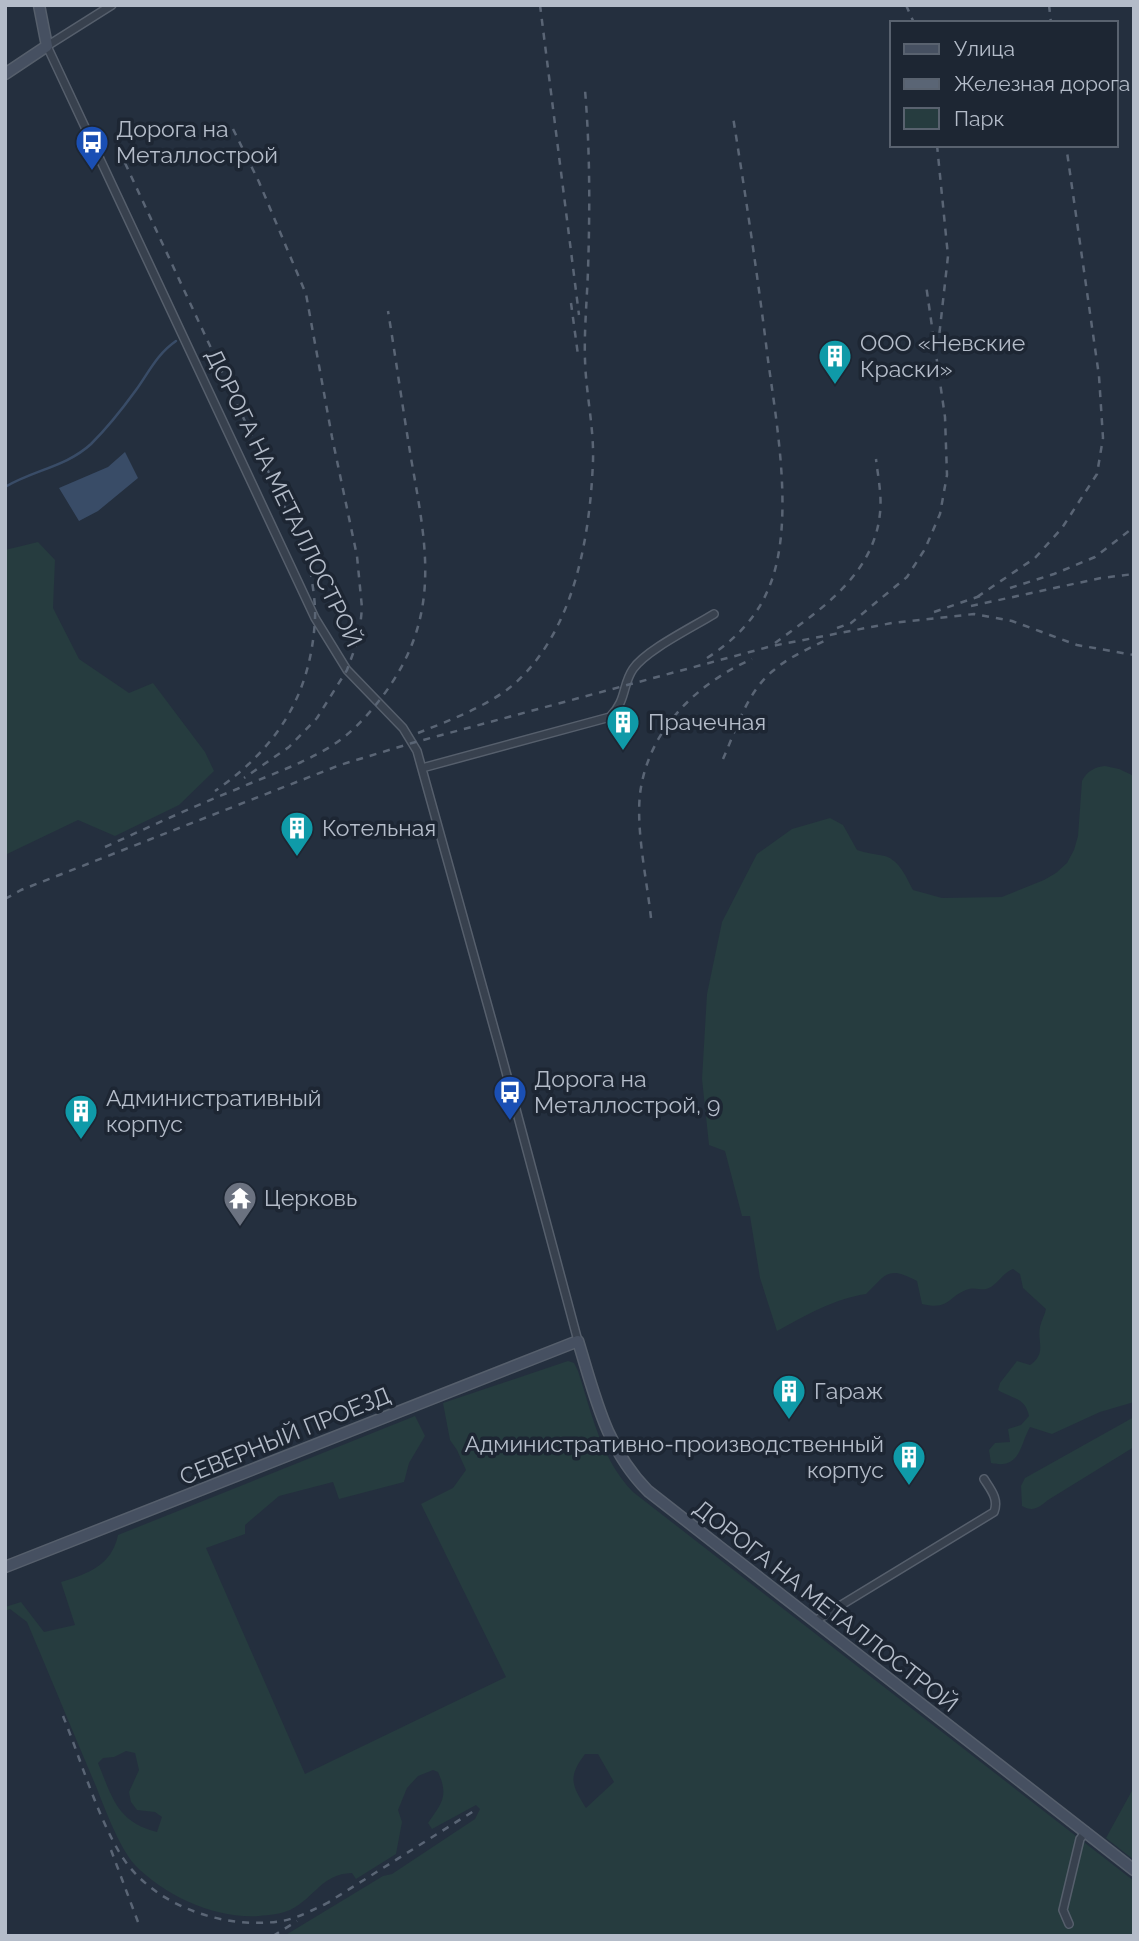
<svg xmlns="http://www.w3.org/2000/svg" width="1139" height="1941" font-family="Raleway,sans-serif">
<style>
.green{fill:#263c3f;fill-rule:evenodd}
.water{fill:#394c67}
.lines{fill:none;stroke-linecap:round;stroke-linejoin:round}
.stream{stroke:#394c67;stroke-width:2.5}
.street-casing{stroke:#565f6c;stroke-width:10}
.secondary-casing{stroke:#565f6c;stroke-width:13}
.street{stroke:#38414e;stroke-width:7}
.secondary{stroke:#465061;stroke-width:10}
.rail{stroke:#5a6575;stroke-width:2.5;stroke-dasharray:7 7;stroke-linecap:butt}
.labels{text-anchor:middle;stroke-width:7;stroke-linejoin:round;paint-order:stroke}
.poi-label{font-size:23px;fill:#b4bcc9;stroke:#1d2633;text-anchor:start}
.street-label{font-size:23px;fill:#b4bcc9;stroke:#1d2633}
</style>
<rect width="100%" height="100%" fill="#242f3e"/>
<path class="green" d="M38,542l17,18 -2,48 26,51 50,34 24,-10 52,69 9,19 -35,34 -64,31 -37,-16 -73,35v-305z
M1105,766l14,3 15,7v626l-34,10 -48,22 -22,-7c-10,17 -9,43 -39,36l-2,-13 6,-7 15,-1 -2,-13 13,-4 8,-9c-4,-19 -17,-17 -31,-26l2,-7 17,-22 13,4c17,-12 7,-23 10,-38 1,-6 5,-12 6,-18l-23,-21 -3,-14 -7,-5c-10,4 -14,13 -22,18 -8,5 -14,0 -22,2 -21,6 -18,22 -47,15l-5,-23c-30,-16 -31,-6 -51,13 -33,5 -61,22 -89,37l-17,-53 -10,-62h-8l-17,-65 -16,-6 -7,-66 5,-85 15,-72 35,-68 35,-25 38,-11 13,7 14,25c9,3 18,4 28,6 15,5 21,21 28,34l29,8 60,-1 42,-17 12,-7 11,-10 7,-13 4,-14 4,-55c5,-10 13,-14 23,-15z
M568,1361l6,2 4,8c14,43 23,88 55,121l501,389v55h-850l99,-60 9,-2 83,-55 5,-10 -4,-4 -44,24 -4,-6c14,-20 21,-27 10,-51l-5,-2 -15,6 -11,12 -9,22 4,12 -6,32 -40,25 -4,-6c-31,1 -36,24 -62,37 -9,4 -21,5 -31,6 -44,3 -94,-20 -124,-51 -16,-17 -31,-59 -40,-81 -23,-54 -45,-108 -68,-162l-17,-13 -5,2v-4l16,-5 23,30 31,-7 -14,-43c27,-8 51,-17 57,-47l297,-119 10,20 -16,27 -5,19 -65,17 -6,-17 -54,14 -34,29v9l-39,14 99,226 201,-97 -85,-173 32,-16 13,-18 -9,-20 -7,-10 -7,-37zM126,1751l9,2 4,17 -10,22 2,10 6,8 18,2 7,5 -5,15c-40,-10 -45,-35 -59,-69l5,-5 11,-1zM585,1754h13l16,28 -28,26c-15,-24 -18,-31 -1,-54z
M1134,1417v30l-86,53c-10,8 -15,12 -26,6l-1,-20 4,-8z
M1134,1787v73l-28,-22z"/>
<path class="water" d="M125,452l13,26 -40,33 -19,10 -20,-33 49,-21z"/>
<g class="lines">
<path class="stream" d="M5,487c28,-17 61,-20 86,-43 16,-16 32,-36 45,-54 13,-18 21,-36 40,-49"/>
<defs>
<path id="street" d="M112,5l-65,41 268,572 32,52 56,58 14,23 85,306 76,284
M422,768l188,-51c17,-17 12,-32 23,-48 13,-19 60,-42 81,-55
M815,1621l179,-109c5,-13 -3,-22 -10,-33
M1069,1924l-6,-14 17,-71 6,-8"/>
<path id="secondary" d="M5,74l42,-28 -8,-41
M5,1567l573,-226c17,55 28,108 70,150l486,379"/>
</defs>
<use href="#street" class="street-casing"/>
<use href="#secondary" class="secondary-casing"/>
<use href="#street" class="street"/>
<use href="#secondary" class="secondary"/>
<path class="rail" d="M540,5l39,310
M906,5l8,18
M1049,5l2,18
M233,129l26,53 47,112 26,143 25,119 5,52 -3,29 -12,33 -30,48 -28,29 -45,31
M937,145l11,111 -9,81
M125,163l184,396c2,19 7,41 6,60 -4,76 -38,129 -100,172
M571,303l7,52
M1010,588l44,-14 41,-17 39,-30
M977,597l58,-39 27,-30 35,-54 6,-36 -4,-62 -33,-231
M971,606l130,-28 33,-4
M934,612l46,-16
M837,628l14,-5 56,-46 18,-28 15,-35 7,-39 -2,-58 -19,-132
M775,643c45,-33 99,-68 105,-130 2,-18 -2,-36 -4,-54
M707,658c25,-16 48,-38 60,-66 29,-62 10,-166 1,-232 -10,-82 -22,-162 -35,-243
M418,733c30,-12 70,-27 95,-48 61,-53 77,-147 80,-224 1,-34 -7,-67 -8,-101 -1,-29 2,-60 3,-90 2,-61 2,-120 -3,-180
M723,759c13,-29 24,-68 51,-89 15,-13 34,-21 52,-30
M105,847c44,-20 87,-40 132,-58 32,-14 66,-25 96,-44 20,-13 35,-30 49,-48 60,-80 45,-148 29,-239 -8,-48 -15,-98 -23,-147
M5,899l16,-9 319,-125 72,-22 360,-97 120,-23 82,-9 38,7 65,24 57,10
M651,918c-4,-37 -15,-87 -11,-124 8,-64 56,-110 112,-135
M63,1716c18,44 34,100 58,139 32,51 103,75 161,66 17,-3 34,-13 50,-20
M111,1850l27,72
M324,1905l153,-96
M273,1936l24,-15"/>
</g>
<defs>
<symbol id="bus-pin" viewBox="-11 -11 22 30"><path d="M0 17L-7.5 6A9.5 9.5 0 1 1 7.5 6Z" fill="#1a4fb4" stroke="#1d2633"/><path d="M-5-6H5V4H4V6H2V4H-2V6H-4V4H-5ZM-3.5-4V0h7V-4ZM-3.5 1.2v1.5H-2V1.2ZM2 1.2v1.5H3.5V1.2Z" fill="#fff"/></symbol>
<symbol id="building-pin" viewBox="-11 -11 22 30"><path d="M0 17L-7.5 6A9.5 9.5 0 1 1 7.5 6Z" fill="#0f9aa8" stroke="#1d2633"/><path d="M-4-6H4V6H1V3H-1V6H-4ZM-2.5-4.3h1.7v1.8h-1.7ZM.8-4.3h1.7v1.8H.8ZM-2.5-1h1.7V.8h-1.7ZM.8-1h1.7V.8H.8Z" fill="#fff"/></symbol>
<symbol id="temple-pin" viewBox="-11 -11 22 30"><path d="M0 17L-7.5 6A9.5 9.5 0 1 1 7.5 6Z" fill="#6b7280" stroke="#1d2633"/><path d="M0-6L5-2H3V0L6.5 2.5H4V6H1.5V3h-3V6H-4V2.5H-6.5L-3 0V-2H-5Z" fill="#fff"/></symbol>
</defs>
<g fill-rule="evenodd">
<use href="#bus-pin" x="73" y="123" width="38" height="52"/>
<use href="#building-pin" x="816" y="337" width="38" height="52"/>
<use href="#building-pin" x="604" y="703" width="38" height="52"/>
<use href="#building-pin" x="278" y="809" width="38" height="52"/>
<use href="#bus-pin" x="491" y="1073" width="38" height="52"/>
<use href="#building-pin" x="62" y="1092" width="38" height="52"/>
<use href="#temple-pin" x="221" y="1179" width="38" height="52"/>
<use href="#building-pin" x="770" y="1372" width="38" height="52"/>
<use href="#building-pin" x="890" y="1438" width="38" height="52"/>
</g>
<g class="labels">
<g class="poi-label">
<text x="116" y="137">Дорога на<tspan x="116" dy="26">Металлострой</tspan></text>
<text x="860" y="351">ООО «Невские<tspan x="860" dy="26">Краски»</tspan></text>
<text x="648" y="730">Прачечная</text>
<text x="322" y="836">Котельная</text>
<text x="534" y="1087">Дорога на<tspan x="534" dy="26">Металлострой, 9</tspan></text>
<text x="106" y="1106">Административный<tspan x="106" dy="26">корпус</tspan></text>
<text x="264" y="1206">Церковь</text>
<text x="814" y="1399">Гараж</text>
<text x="884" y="1452" text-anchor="end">Административно-производственный<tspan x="884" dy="26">корпус</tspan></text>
</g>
<g class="street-label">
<text transform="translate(284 498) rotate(64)" y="8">ДОРОГА НА МЕТАЛЛОСТРОЙ</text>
<text transform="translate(285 1436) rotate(-22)" y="8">СЕВЕРНЫЙ ПРОЕЗД</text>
<text transform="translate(826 1606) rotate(38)" y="8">ДОРОГА НА МЕТАЛЛОСТРОЙ</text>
</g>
</g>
<rect width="1139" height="1941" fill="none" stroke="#b4bcc9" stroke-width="14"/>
<rect x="890" y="21" width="228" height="126" fill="#1d2633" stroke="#59626f" stroke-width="2"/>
<rect x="904" y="44" width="35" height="10" fill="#465061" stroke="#59626f" stroke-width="2"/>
<text x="954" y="56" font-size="21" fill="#b4bcc9">Улица</text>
<rect x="904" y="79" width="35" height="10" fill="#5a6575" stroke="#59626f" stroke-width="2"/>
<text x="954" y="91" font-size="21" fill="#b4bcc9">Железная дорога</text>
<rect x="904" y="108" width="35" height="21" fill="#263c3f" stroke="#59626f" stroke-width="2"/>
<text x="954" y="126" font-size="21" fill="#b4bcc9">Парк</text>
</svg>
